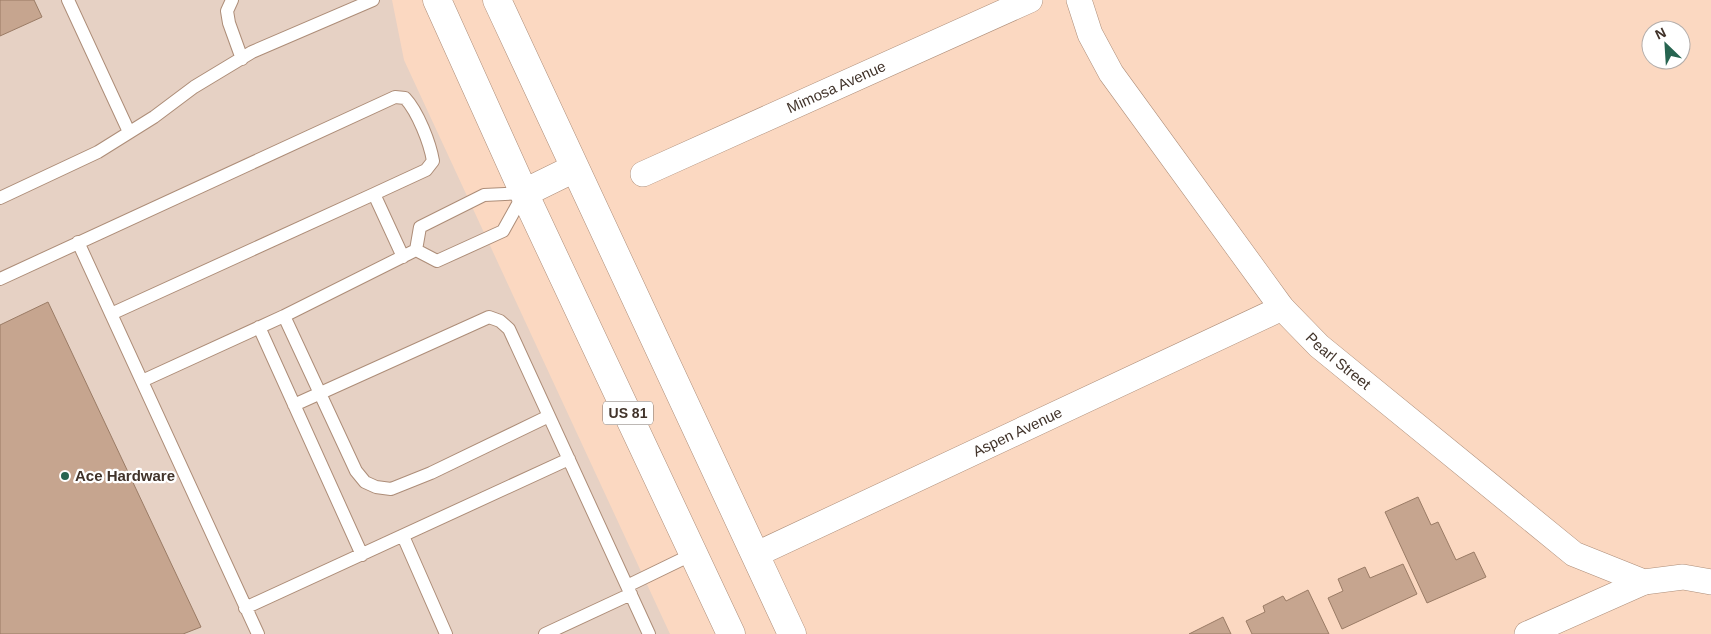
<svg xmlns="http://www.w3.org/2000/svg" width="1711" height="634" font-family="Helvetica,sans-serif">
<style>
.commercial{fill:#e6d1c4}
.building{fill:#c6a58f;stroke:#9a7b65}
.lines{fill:none;stroke-linecap:round;stroke-linejoin:round}
.service-casing{stroke:#ad8d78;stroke-width:14}
.minor-casing{stroke:#ad8d78;stroke-width:26}
.primary-casing{stroke:#ad8d78;stroke-width:29}
.service{stroke:#fff;stroke-width:12}
.minor{stroke:#fff;stroke-width:25}
.primary{stroke:#fff;stroke-width:28}
.poi-dot{fill:#266450;stroke:#fff;stroke-width:2}
.labels{text-anchor:middle;stroke-width:4.5;stroke-linejoin:round;paint-order:stroke}
.shield{fill:#fff;stroke:#7a706a;stroke-width:1}
.shield-label{font-size:14px;font-weight:bold;fill:#41332a}
.street-label{font-size:15px;fill:#41332a;stroke:#fff}
.poi-label{font-size:15px;font-weight:bold;fill:#41332a;stroke:#fff;text-anchor:start}
</style>
<rect width="100%" height="100%" fill="#fbd8c1"/>
<path class="commercial" d="M0,0h392l12,60 266,574h-670z"/>
<path class="building" d="M0,0h34l8,17 -42,19z
M48,302l153,325 -18,7h-183v-309z
M1418,497l13,28 7,-3 18,38 18,-8 12,25 -59,26 -42,-91z
M1403,564l14,30 -75,35 -14,-31 15,-7 -5,-12 27,-12 5,11z
M1308,590l21,44h-77l-6,-13 19,-9 -2,-6 20,-10 3,5z
M1223,617l8,17h-42z"/>
<g class="lines">
<defs>
<path id="service" d="M68,0l61,132
M232,0l-5,11 2,12 13,36
M0,198l98,-46 56,-35 40,-30 58,-35 121,-52
M78,242l180,392
M416,250l21,11 66,-30 20,-36
M416,250l4,-23 64,-32 40,-2
M0,279l395,-182 10,1c13,14 25,45 28,63l-7,9 -52,24 29,63
M111,314l263,-120
M284,316l72,155 9,11 11,5 15,2 40,-16 118,-57
M259,327l103,228
M142,381l142,-65 132,-66
M294,405l195,-88 11,4 9,8 140,305
M403,536l43,98
M627,586l66,-32
M245,608l324,-149
M545,634l86,-40"/>
<g id="minor">
<path id="s1" d="M1079,0l11,34 21,39 171,235 37,38 255,208 70,28 39,-5 28,5"/>
<path id="s2" d="M643,174l387,-174"/>
<path id="s3" d="M755,555l527,-247"/>
<path d="M1527,634l117,-52"/>
</g>
<path id="primary" d="M437,0l87,193 207,441
M497,0l295,634
M524,193l51,-25"/>
</defs>
<use href="#service" class="service-casing"/>
<use href="#minor" class="minor-casing"/>
<use href="#primary" class="primary-casing"/>
<use href="#service" class="service"/>
<use href="#minor" class="minor"/>
<use href="#primary" class="primary"/>
</g>
<circle class="poi-dot" cx="65" cy="476" r="5"/>
<g class="labels">
<rect class="shield" x="603" y="401.5" width="50" height="23" rx="4"/>
<g class="shield-label">
<text x="628" y="418">US 81</text>
</g>
<g class="street-label">
<text dy="5" stroke="none"><textPath href="#s2" startOffset="212">Mimosa Avenue</textPath></text>
<text dy="5" stroke="none"><textPath href="#s1" startOffset="448">Pearl Street</textPath></text>
<text dy="5" stroke="none"><textPath href="#s3" startOffset="290">Aspen Avenue</textPath></text>
</g>
<g class="poi-label">
<text x="75" y="481">Ace Hardware</text>
</g>
</g>
<g transform="translate(1666 45) rotate(335)"><circle r="24" fill="#ffffff" stroke="#b3adaa"/>
<path d="M0-4L9 19L0 12L-9 19Z" fill="#266450"/>
<text y="-8" font-size="14" font-weight="bold" text-anchor="middle" fill="#41332a">N</text>
</g>
</svg>
